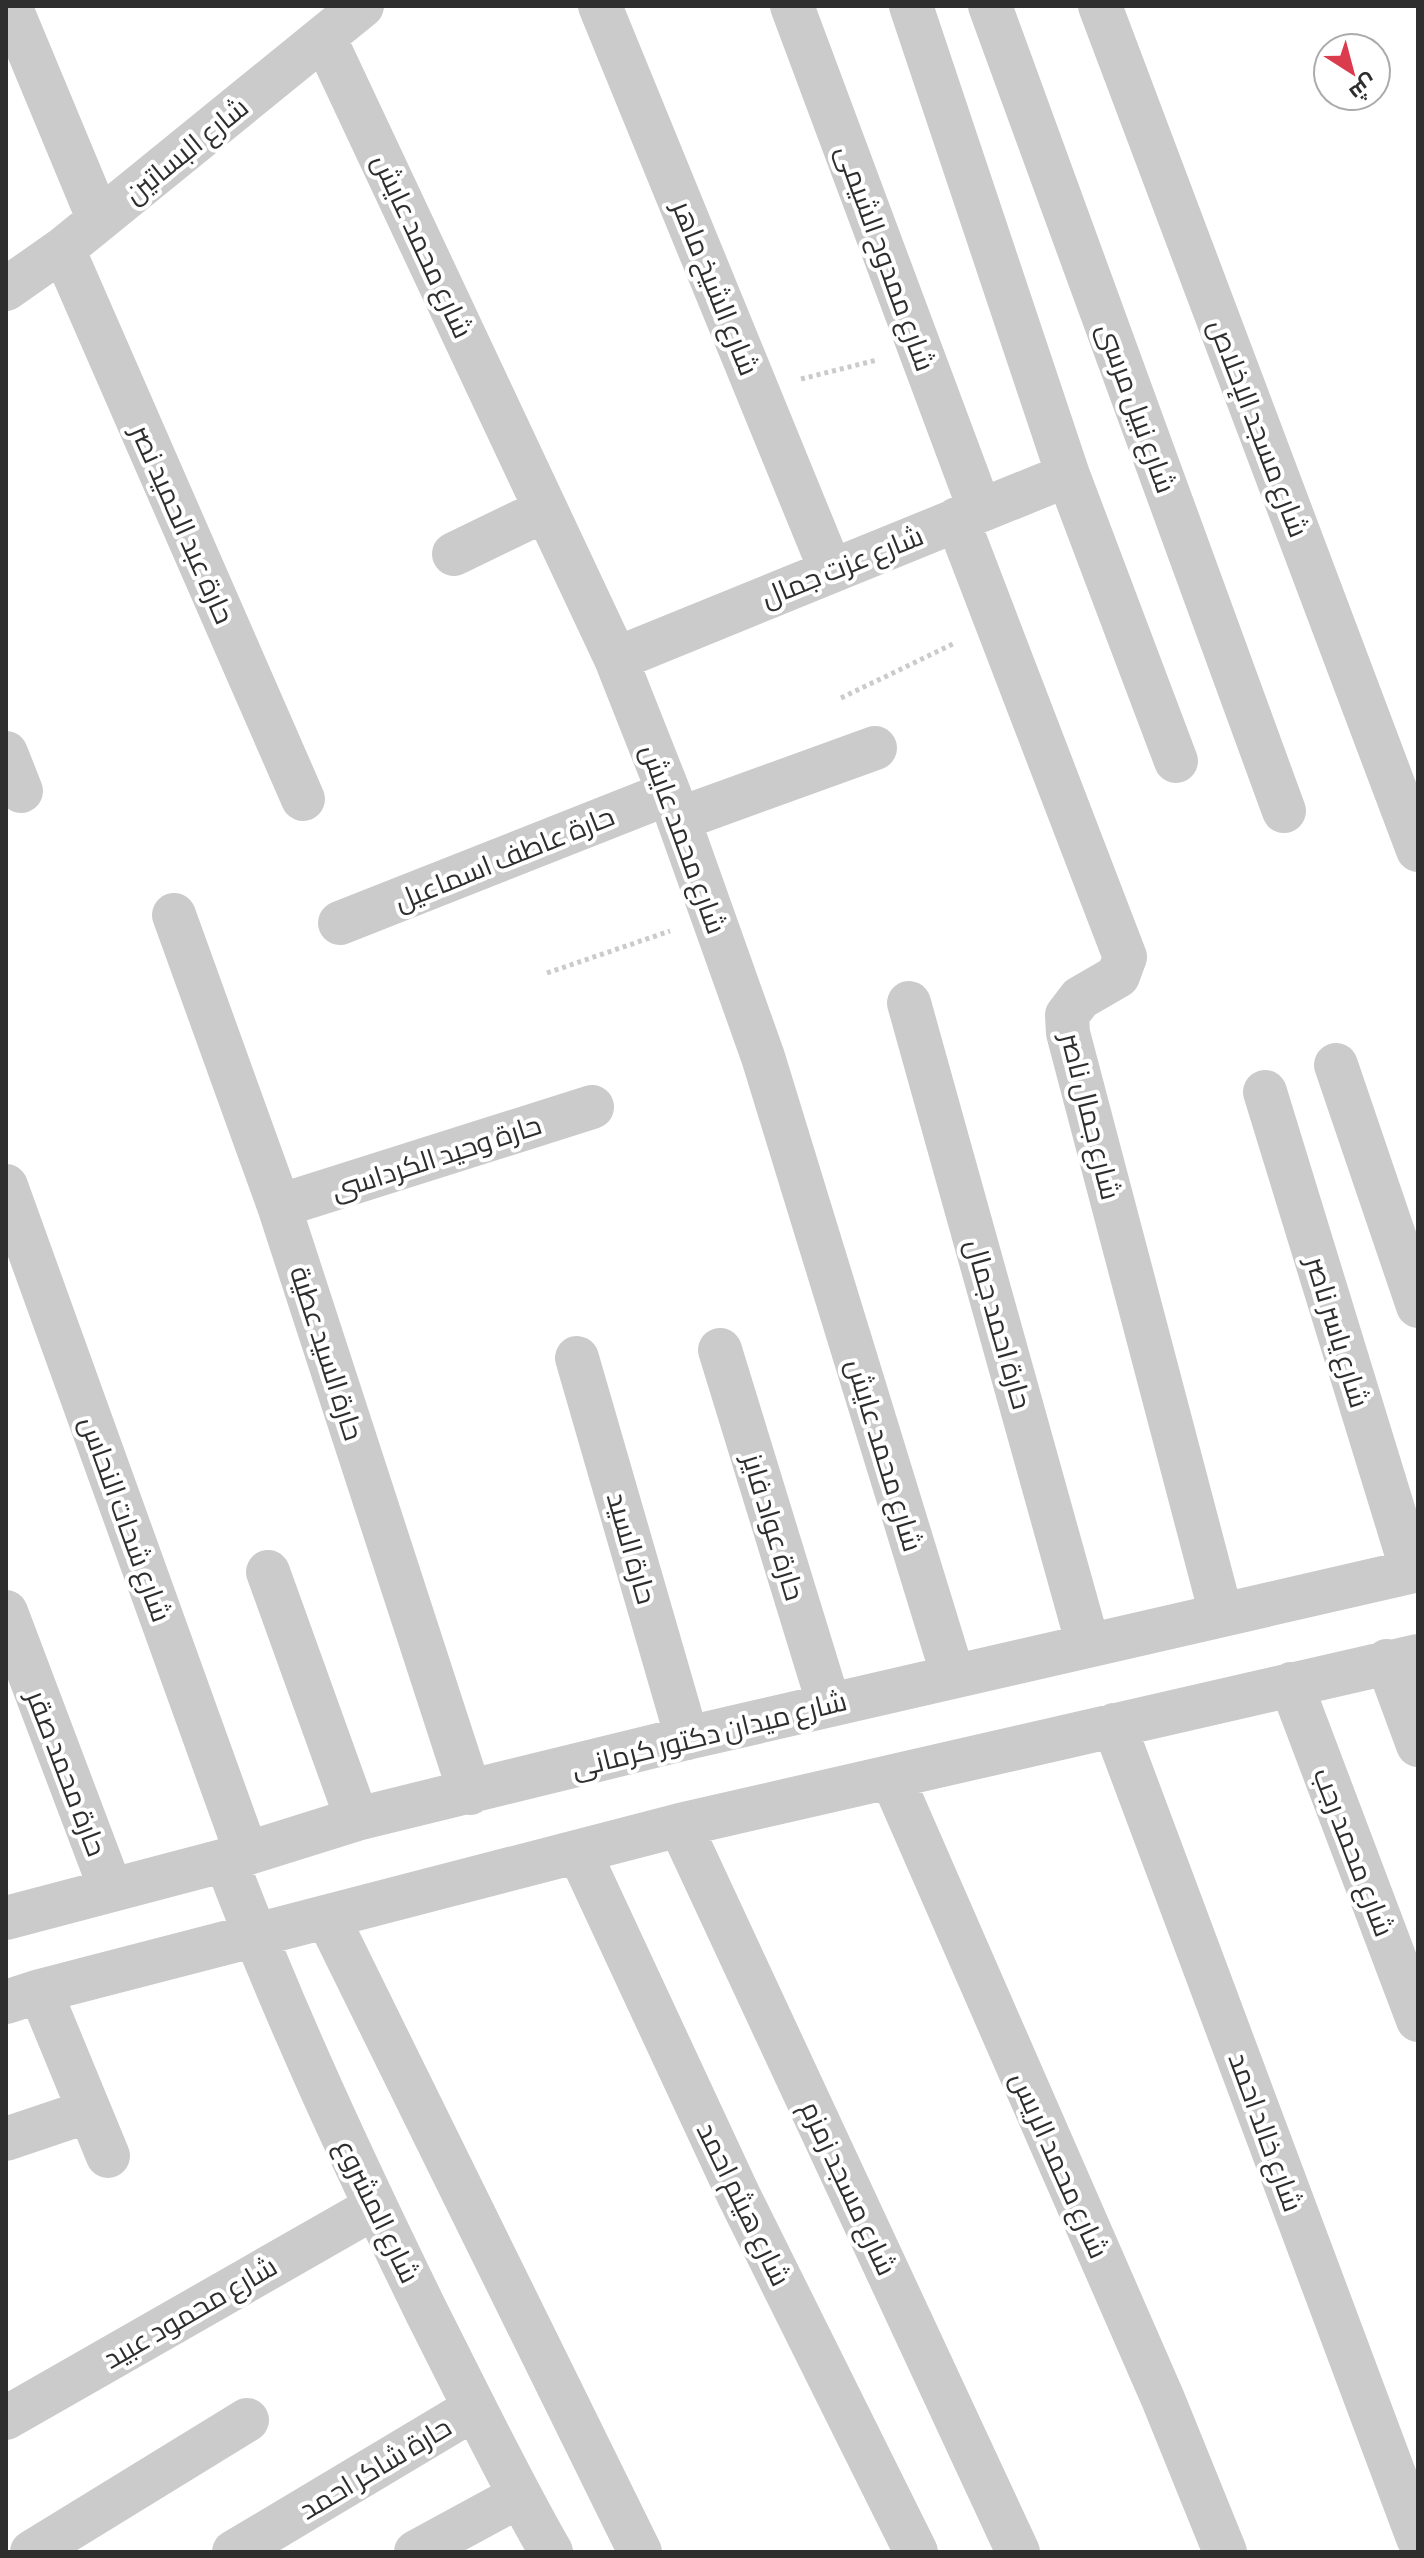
<svg xmlns="http://www.w3.org/2000/svg" width="1424" height="2558" font-family="'Alegreya Sans',Cairo,sans-serif">
<style>
.lines{fill:none;stroke-linecap:round;stroke-linejoin:round}
.path{stroke:#cbcbcb;stroke-width:5;stroke-dasharray:4 4;stroke-linecap:butt}
.minor{stroke:#cbcbcb;stroke-width:44}
.labels{text-anchor:middle;stroke-width:8;stroke-linejoin:round;paint-order:stroke}
.street-label{font-size:28px;fill:#2e2e2e;stroke:#fff}
</style>
<rect width="100%" height="100%" fill="#fff"/>
<g class="lines">
<path class="path" d="M801,379l76,-19
M841,698l114,-55
M547,973l123,-42"/>
<path class="minor" d="M10,6l89,214
M600,6l231,565
M792,6l188,504
M911,6l157,469 108,286
M990,6l294,805
M1100,6l318,844
M324,37l292,622 53,134 94,264 190,619
M63,249l240,550
M6,289l57,-40 299,-243
M957,519l168,438 -7,19 -38,22 -13,17 1,18 153,581
M454,554l91,-44
M616,659l452,-184
M6,753l15,38
M679,819l196,-71
M174,915l105,291 191,587
M340,923l329,-130
M909,1003l179,642
M1336,1065l82,241
M1265,1092l147,479
M6,1186l240,666
M279,1206l313,-99
M720,1350l109,355
M577,1358l110,380
M268,1572l89,247
M6,1612l105,278
M1387,1661l31,84
M1291,1684l127,336
M1114,1725l304,813
M892,1778l271,621 62,153
M680,1825l338,727
M579,1852l160,344 177,356
M226,1860c59,156 129,306 202,455 40,79 79,160 123,237
M6,1918l220,-58 131,-41 330,-81 731,-168
M328,1918l312,634
M40,1991l68,165
M6,2002l34,-11 640,-166 738,-169
M6,2139l83,-28
M6,2418l369,-211
M32,2552l215,-132
M234,2552l241,-144
M416,2552l103,-56"/>
</g>
<g class="labels">
<g class="street-label">
<text transform="translate(186 150) rotate(-39)" y="10">شارع البساتين</text>
<text transform="translate(423 246) rotate(65)" y="10">شارع محمد عايش</text>
<text transform="translate(886 258) rotate(70)" y="10">شارع ممدوح الشيمى</text>
<text transform="translate(716 288) rotate(68)" y="10">شارع الشيخ ماهر</text>
<text transform="translate(1137 408) rotate(70)" y="10">شارع نبيل مرسى</text>
<text transform="translate(1259 428) rotate(69)" y="10">شارع مسجد الإخلاص</text>
<text transform="translate(183 524) rotate(66)" y="10">حارة عبد الحميد نصر</text>
<text transform="translate(842 566) rotate(-22)" y="10">شارع عزت جمال</text>
<text transform="translate(684 839) rotate(70)" y="10">شارع محمد عايش</text>
<text transform="translate(504 858) rotate(-22)" y="10">حارة عاطف اسماعيل</text>
<text transform="translate(1091 1116) rotate(76)" y="10">شارع جمال ناصر</text>
<text transform="translate(436 1157) rotate(-18)" y="10">حارة وحيد الكرداسى</text>
<text transform="translate(999 1324) rotate(74)" y="10">حارة احمد جمال</text>
<text transform="translate(1338 1332) rotate(73)" y="10">شارع ياسر ناصر</text>
<text transform="translate(327 1353) rotate(72)" y="10">حارة السيد عطية</text>
<text transform="translate(885 1455) rotate(73)" y="10">شارع محمد عايش</text>
<text transform="translate(126 1519) rotate(70)" y="10">شارع شحات النحاس</text>
<text transform="translate(774 1527) rotate(73)" y="10">حارة عواد فايز</text>
<text transform="translate(632 1548) rotate(74)" y="10">حارة السيد</text>
<text transform="translate(709 1734) rotate(-14)" y="10">شارع ميدان دكتور كرمانى</text>
<text transform="translate(67 1773) rotate(69)" y="10">حارة محمد صقر</text>
<text transform="translate(1354 1852) rotate(69)" y="10">شارع محمد رجب</text>
<text transform="translate(1266 2132) rotate(70)" y="10">شارع خالد احمد</text>
<text transform="translate(1060 2165) rotate(66)" y="10">شارع محمد الريس</text>
<text transform="translate(849 2188) rotate(65)" y="10">شارع مسجد زمزم</text>
<text transform="translate(744 2204) rotate(64)" y="10">شارع هيثم احمد</text>
<text transform="translate(378 2211) rotate(64)" y="10">شارع المشروع</text>
<text transform="translate(190 2312) rotate(-30)" y="10">شارع محمود عبيد</text>
<text transform="translate(375 2468) rotate(-31)" y="10">حارة شاكر احمد</text>
</g>
</g>
<rect width="1424" height="2558" fill="none" stroke="#2e2e2e" stroke-width="16"/>
<g transform="translate(1352 72) rotate(144)"><circle r="38" fill="#ffffff" stroke="#ababab" stroke-width="2"/>
<path d="M0-6L14 30L0 20L-14 30Z" fill="#da3c4e"/>
<text y="-12" font-size="22" font-weight="bold" text-anchor="middle" fill="#2e2e2e">ش</text>
</g>
</svg>
